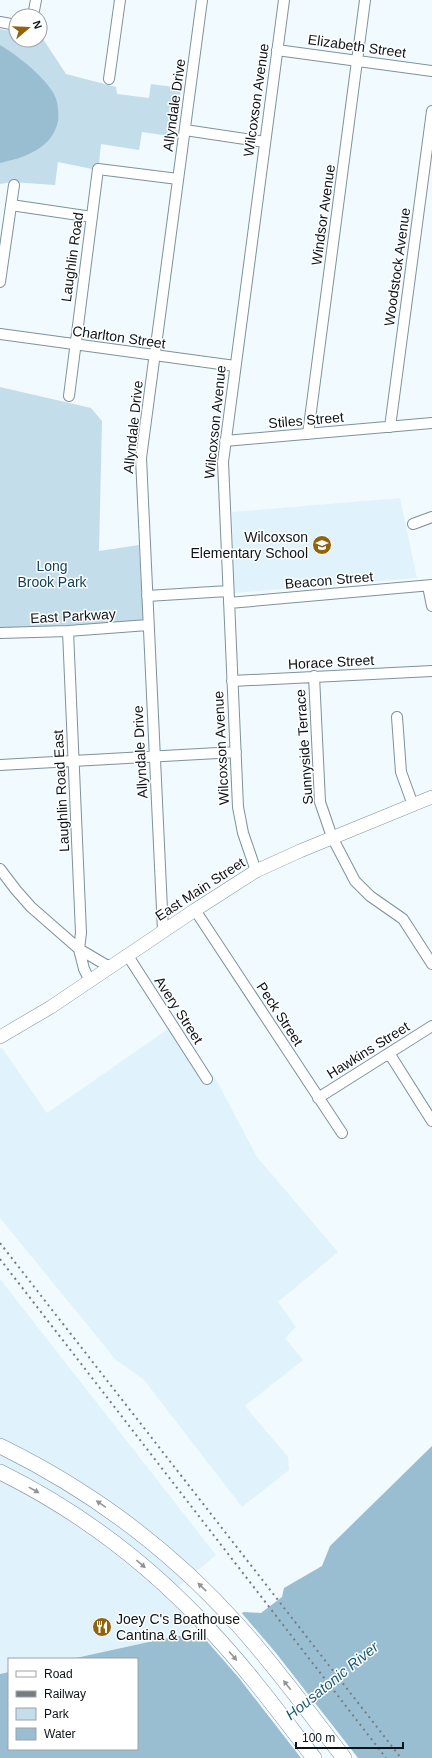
<svg xmlns="http://www.w3.org/2000/svg" width="432" height="1758" font-family="Arial,sans-serif">
<style>
.built{fill:#e0f2fc}
.green{fill:#c3ddeb}
.water{fill:#9abed1}
.pier{fill:#f1faff}
.lines{fill:none;stroke-linecap:round;stroke-linejoin:round}
.minor-casing{stroke:#7d929d;stroke-width:12}
.major-casing{stroke:#7d929d;stroke-width:14}
.highway-casing{stroke:#7d929d;stroke-width:16}
.minor{stroke:#fff;stroke-width:10}
.major{stroke:#fff;stroke-width:13}
.highway{stroke:#fff;stroke-width:15}
.rail{stroke:#757d81;stroke-width:2;stroke-dasharray:2 4;stroke-linecap:butt}
.oneway{fill:#929597}
.labels{text-anchor:middle;stroke-width:3;stroke-linejoin:round;paint-order:stroke}
.street-label{font-size:14px;fill:#0d1418;stroke:#fff}
.poi-label{font-size:14px;fill:#0d1418;stroke:#fff;text-anchor:end}
.park-label{font-size:14px;fill:#114257;stroke:#fff}
.water-label{font-size:15px;font-style:italic;fill:#185a75;stroke:#fff}
</style>
<rect width="100%" height="100%" fill="#f1faff"/>
<path class="built" d="M400,498l17,80 -183,15 -2,-81z
M171,1027l34,54 9,-5 43,81 81,95 -60,50 18,25 -11,11 18,22 -58,46 43,51 1,13 -47,37 -98,-127 -28,-20 -116,-142v-169l2,-1 45,65z
M0,1279l216,276 -50,42 30,27 -20,12 -105,23h-62v13l-9,2z"/>
<path class="green" d="M0,29l16,3v8h24l1,-4 25,38 50,13 1,7 32,4 2,-14 30,4 -5,49 -34,-5 -3,18 -38,-6 -2,19 -6,3 -1,3 -34,-7 -3,23 -44,-3 -11,2z
M0,387l91,21 11,13 -3,130 40,-6 4,73 -3,4 -140,6z"/>
<path class="water" d="M0,45c17,10 44,31 54,49 4,8 5,18 4,27 -5,27 -34,37 -58,42z
M432,1446v312h-432v-84l9,-2v77h128v-90h-66l105,-23 21,-1 47,-23 17,1 21,-16 2,-9 38,-22 8,-20z"/>
<path class="pier" d="M240,1611l36,42 82,105h-57l-62,-80 -40,-46z"/>
<g class="lines">
<defs>
<path id="minor" d="M33,16l3,-16
M0,22l16,3
M277,50l155,21
M109,79l11,-79
M185,130l80,12
M11,205l81,12
M0,282l14,-97
M0,334l235,32
M69,396l29,-227 80,10
M390,427l42,-316
M308,434l57,-434
M225,441l207,-18
M413,524l19,-7
M428,586l4,20
M147,596l81,-5
M229,603l203,-18
M68,631l13,302 -2,16 27,16h8
M0,633l68,-2 80,-6
M314,676l6,126 12,35 23,44 15,15 33,23 29,45
M232,681l200,-10
M397,717l4,55 12,33
M0,765l236,-13
M0,869l16,21 15,17 48,42 5,20 6,12
M256,871l-13,-38 -5,-26 -15,-345 61,-462
M195,910l147,223
M163,931l-22,-473 61,-458
M128,956l79,123
M389,1053l43,68
M318,1098l114,-72"/>
<path id="major" d="M0,1037l51,-30 144,-97 61,-39 44,-20 132,-54"/>
<path id="highway" d="M0,1446c90,44 171,104 238,179 38,42 71,88 106,133
M0,1472c79,39 149,92 209,157 38,40 71,85 105,129"/>
</defs>
<use href="#minor" class="minor-casing"/>
<use href="#major" class="major-casing"/>
<use href="#highway" class="highway-casing"/>
<use href="#minor" class="minor"/>
<use href="#major" class="major"/>
<use href="#highway" class="highway"/>
<path class="rail" d="M0,1243l401,515
M0,1259l386,499"/>
</g>
<defs><path id="oneway-solid" d="M-6-.8H1V-3.2L6.5 0L1 3.2V.8H-6Z"/></defs>
<g class="oneway">
<use href="#oneway-solid" transform="translate(34 1490) rotate(29)"/>
<use href="#oneway-solid" transform="translate(101 1504) rotate(-146)"/>
<use href="#oneway-solid" transform="translate(141 1564) rotate(40)"/>
<use href="#oneway-solid" transform="translate(202 1587) rotate(-136)"/>
<use href="#oneway-solid" transform="translate(233 1656) rotate(50)"/>
<use href="#oneway-solid" transform="translate(287 1685) rotate(-128)"/>
</g>
<defs>
<symbol id="school-disc" viewBox="-11 -11 22 22"><circle r="9.5" fill="#90630d" stroke="#fff"/><path d="M0-5L7-2L0 1L-7-2ZM-4 1L0 2.5L4 1V4Q0 6-4 4Z" fill="#fff"/></symbol>
<symbol id="restaurant-disc" viewBox="-11 -11 22 22"><circle r="9.5" fill="#90630d" stroke="#fff"/><path d="M-5-6h1v4h1v-4h1v4h1v-4h1v5L-1.5 .5V6h-2V.5L-5-1ZM5-6V6H3V1.5H1.5Q1.5-4 5-6Z" fill="#fff"/></symbol>
</defs>
<g fill-rule="evenodd">
<use href="#school-disc" x="311" y="534" width="22" height="22"/>
<use href="#restaurant-disc" x="91" y="1616" width="22" height="22"/>
</g>
<g class="labels">
<g class="street-label">
<text transform="translate(357 46) rotate(8)" y="5">Elizabeth Street</text>
<text transform="translate(256 100) rotate(-82)" y="5">Wilcoxson Avenue</text>
<text transform="translate(174 105) rotate(-82)" y="5">Allyndale Drive</text>
<text transform="translate(323 215) rotate(-82)" y="5">Windsor Avenue</text>
<text transform="translate(72 257) rotate(-82)" y="5">Laughlin Road</text>
<text transform="translate(397 267) rotate(-82)" y="5">Woodstock Avenue</text>
<text transform="translate(119 337) rotate(8)" y="5">Charlton Street</text>
<text transform="translate(306 420) rotate(-5)" y="5">Stiles Street</text>
<text transform="translate(215 422) rotate(-84)" y="5">Wilcoxson Avenue</text>
<text transform="translate(133 427) rotate(-84)" y="5">Allyndale Drive</text>
<text transform="translate(329 580) rotate(-5)" y="5">Beacon Street</text>
<text transform="translate(73 616) rotate(-3)" y="5">East Parkway</text>
<text transform="translate(331 662) rotate(-3)" y="5">Horace Street</text>
<text transform="translate(304 747) rotate(-94)" y="5">Sunnyside Terrace</text>
<text transform="translate(221 748) rotate(-93)" y="5">Wilcoxson Avenue</text>
<text transform="translate(140 752) rotate(-93)" y="5">Allyndale Drive</text>
<text transform="translate(61 791) rotate(-93)" y="5">Laughlin Road East</text>
<text transform="translate(200 889) rotate(-33)" y="5">East Main Street</text>
<text transform="translate(179 1010) rotate(57)" y="5">Avery Street</text>
<text transform="translate(280 1014) rotate(57)" y="5">Peck Street</text>
<text transform="translate(368 1050) rotate(-32)" y="5">Hawkins Street</text>
</g>
<g class="poi-label">
<text x="308" y="542">Wilcoxson<tspan x="308" dy="16">Elementary School</tspan></text>
<text x="116" y="1624" text-anchor="start">Joey C's Boathouse<tspan x="116" dy="16">Cantina &amp; Grill</tspan></text>
</g>
<g class="park-label">
<text x="52" y="571">Long<tspan x="52" dy="16">Brook Park</tspan></text>
</g>
<g class="water-label">
<text transform="translate(332 1681) rotate(-39)" y="5">Housatonic River</text>
</g>
</g>
<rect x="8" y="1658" width="130" height="92" fill="#ffffff" stroke="#9ea1a3"/>
<rect x="16" y="1671" width="20" height="6" fill="#ffffff" stroke="#9ea1a3"/>
<text x="44" y="1678" font-size="12" fill="#0d1418">Road</text>
<rect x="16" y="1691" width="20" height="6" fill="#757d81" stroke="#9ea1a3"/>
<text x="44" y="1698" font-size="12" fill="#0d1418">Railway</text>
<rect x="16" y="1708" width="20" height="12" fill="#c3ddeb" stroke="#9ea1a3"/>
<text x="44" y="1718" font-size="12" fill="#0d1418">Park</text>
<rect x="16" y="1728" width="20" height="12" fill="#9abed1" stroke="#9ea1a3"/>
<text x="44" y="1738" font-size="12" fill="#0d1418">Water</text>
<g transform="translate(28 28) rotate(71)"><circle r="19" fill="#ffffff" stroke="#9ea1a3"/>
<path d="M0-3L7 15L0 10L-7 15Z" fill="#90630d"/>
<text y="-6" font-size="11" font-weight="bold" text-anchor="middle" fill="#0d1418">N</text>
</g>
<path d="M296 1742v6h107v-6" fill="none" stroke="#0d1418" stroke-width="2"/>
<text x="302" y="1742" font-size="12" fill="#0d1418" stroke="#ffffff" stroke-width="3" paint-order="stroke">100 m</text>
</svg>
